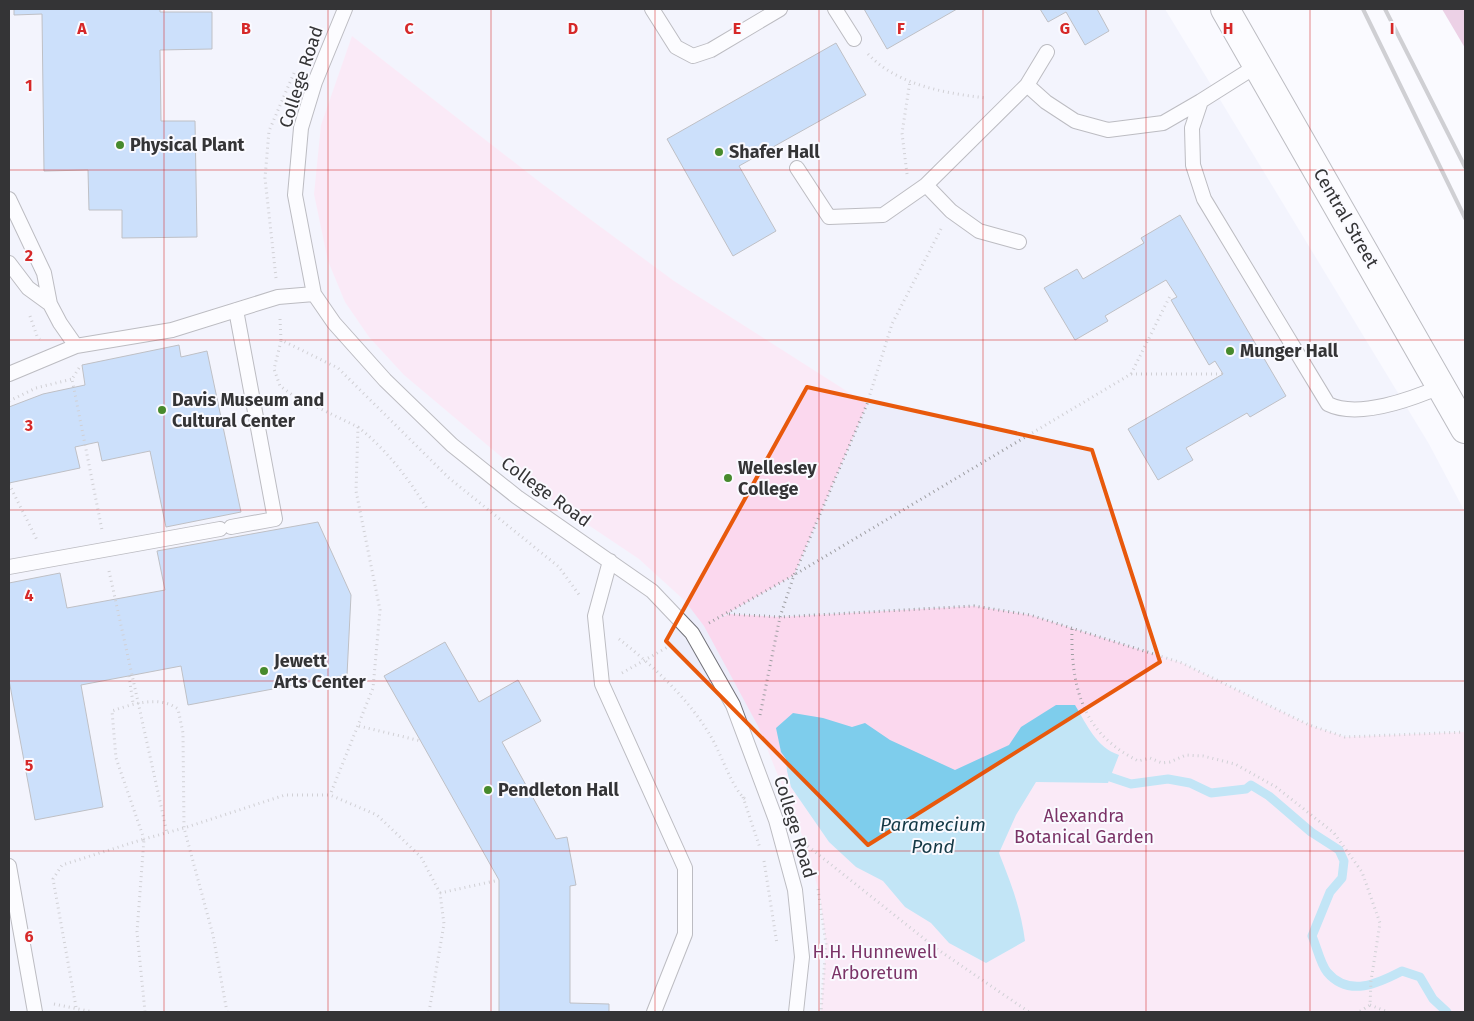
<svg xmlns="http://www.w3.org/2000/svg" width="1474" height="1021" font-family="'Fira Sans',sans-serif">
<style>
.built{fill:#ecedfa}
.green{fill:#fbd8ee}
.forest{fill:#dc9fc7}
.water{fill:#7ecdec}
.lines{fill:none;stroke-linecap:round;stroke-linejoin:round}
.stream{stroke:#7ecdec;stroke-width:9}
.building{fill:#96c2f7;stroke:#777a7f}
.lane-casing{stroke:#727278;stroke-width:16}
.secondary-casing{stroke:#727278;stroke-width:30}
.path{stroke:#9e9ea2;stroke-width:3;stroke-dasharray:1 4;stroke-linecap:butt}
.lane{stroke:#fff;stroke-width:14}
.secondary{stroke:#fff;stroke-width:28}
.rail{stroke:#9b9b9e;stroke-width:4}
.marked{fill:none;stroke:#e8590c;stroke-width:4;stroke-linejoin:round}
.grid{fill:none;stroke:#d62828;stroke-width:1;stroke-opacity:0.55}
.poi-dot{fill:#478a2d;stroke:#fafaff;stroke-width:2}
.labels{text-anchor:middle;stroke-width:4;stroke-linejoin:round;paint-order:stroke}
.street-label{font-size:18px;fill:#343436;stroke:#fafaff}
.poi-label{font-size:18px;font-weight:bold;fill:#343436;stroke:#fafaff;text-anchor:start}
.park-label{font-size:18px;fill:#7b3367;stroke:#fafaff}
.water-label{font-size:19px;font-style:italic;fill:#143946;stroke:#fafaff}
.grid-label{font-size:16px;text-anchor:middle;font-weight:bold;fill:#d62828;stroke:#fafaff;stroke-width:4;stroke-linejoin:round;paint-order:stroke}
</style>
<rect width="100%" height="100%" fill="#fafaff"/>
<path class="built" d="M9,9h1156l264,435 36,68v500h-1456z"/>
<path class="green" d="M352,36l189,147 133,98 193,123 -73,171 -78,45 13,-6 51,3 194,-11 56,9 152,48 127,62 36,12 120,-5v280h-644l5,-68 -6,-48 -14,-51 -48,-119 -54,-100 -19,-25 -46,-42 -82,-55 -153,-129 -35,-38 -24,-35 -17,-41 -14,-67 7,-69z"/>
<path class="forest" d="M1442,9h23v39z"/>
<path class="water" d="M1056,705h19c12,20 21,42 44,50l-11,28 -72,-1 -20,33 -17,38c12,30 22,56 26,88l-39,22 -37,-20 -18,-20 -26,-16 -22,-26 -27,-14 -27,-25 -38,-55 -4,-16 -1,-12 -5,-7 -5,-24 17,-15 30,5 29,9 13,-4 25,17 65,30 54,-25 12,-18z"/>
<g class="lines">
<path class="stream" d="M1110,777l21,7 37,-5 22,4 21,10 35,-4 5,-4 18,11 42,36 28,18 5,11 -2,17 -12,14 -18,44c5,11 8,27 15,36 22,26 52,11 75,-1l18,6 13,22 14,13"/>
</g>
<path class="building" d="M14,9h146v3h52v37l-52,1 1,71h34l2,116 -75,1v-28h-33l-1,-40 -44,1 -2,-157 -28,1z
M864,9h93l-70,40z
M1040,9h57l12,22 -24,14 -19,-33 -18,10z
M836,43l30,52 -127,71 37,65 -43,25 -66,-117z
M1180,215l106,181 -36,21 -3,-4 -61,35 7,12 -35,20 -30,-51 95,-55 -8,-13 -6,4 -38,-65 6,-3 -11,-17 -61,36 3,5 -33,19 -31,-52 33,-19 6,10 61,-36 -3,-5z
M179,345l2,12 26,-6 34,161 -75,15 -16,-76 -48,10 -4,-19 -23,5 5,21 -71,15v-76l34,-13 42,-9 -3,-20z
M318,522l33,73 -4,80 -159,30 -7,-39 -100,19 22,122 -68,13 -26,-140v-97l51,-10 7,35 98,-18 -8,-39z
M445,642l34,60 39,-22 23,41 -39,21 54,97 11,-2 9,48 -6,1v117l39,1v8h-110v-132l-115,-204z"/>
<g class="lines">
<defs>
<path id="lane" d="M345,9l-30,73 -14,46 -6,67 19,99 20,29 51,57 67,65 65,52 135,94 40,42 41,72 43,115 19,70 7,67 -6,55
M652,9l24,38 17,9 18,-6 69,-41
M835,9l19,30
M1258,65l-57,36 -9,27 1,37 11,34 124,205c30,15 84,-5 114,-18
M1027,85l19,17 29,19 33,9 55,-7 38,-22
M797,168l32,49 54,-2 43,-30
M9,199l35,74 6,31 10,19 16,23
M1019,242l-40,-11 -28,-20 -25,-26 101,-100 20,-33
M9,263l19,25 22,16
M9,374l67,-28 96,-16 106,-33 36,-3
M231,527l44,-8 -39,-209
M610,561l-15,55 7,68 83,184v66l-31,78
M9,567l211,-38
M9,866l26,146"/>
<path id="secondary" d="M1225,9l240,420"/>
</defs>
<use href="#lane" class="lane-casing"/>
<use href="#secondary" class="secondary-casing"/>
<path class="path" d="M868,54c29,31 76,39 118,44
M907,174l-5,-41 8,-52
M276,278l-11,-100 4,-47 25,-58
M30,316l7,20 3,3
M280,319l1,21 57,28 111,110 110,89 21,29
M281,341l-7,28 6,17 14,10 64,31 -2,64 24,119 -7,78 -43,107
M79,368l-7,11 30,151
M1131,374l40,-80
M9,401l27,-13 36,-9
M358,427c30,24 50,51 70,83
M9,484l29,58
M109,571l58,262
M729,614l51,3 194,-11 56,9 152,48 127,62 36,12 120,-5
M709,623l85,-48 337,-201h92
M1072,629c-1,42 5,87 40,115 8,7 17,12 26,17l12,-3 12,5 8,-1 16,-7 17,1 32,8 41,23 58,46 28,39 18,51 -9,58 -1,24 -11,7
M619,639c33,26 69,59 91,96 10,16 22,53 35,64
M622,673l51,-29
M129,676l4,27
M760,715l20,-98 14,-42 73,-171 25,-80 49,-95
M359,726l62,15
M743,797l17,51
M804,843l133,106 92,63
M764,861l13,83
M818,889l8,55 -5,68
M440,893l59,-13
M54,1004l39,8
M1370,1005l18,7
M76,1007l-23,-128 9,-14 82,-26 -7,93 8,80
M227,1012l-14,-77 -29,-107 -40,11 -28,-81 -4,-47c20,-7 47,-16 66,-2l5,24 1,95 101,-33h45l47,20 44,42 19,36 4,31 -15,88"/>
<use href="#lane" class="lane"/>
<use href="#secondary" class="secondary"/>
<path class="rail" d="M1363,9l102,209
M1385,9l80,158"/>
</g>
<path d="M0 0H1474V1021H0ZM807,387l285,63 68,212 -292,183 -202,-204z" fill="#fafaff" fill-opacity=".55" fill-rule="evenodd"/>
<path class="marked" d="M807,387l285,63 68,212 -292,183 -202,-204z"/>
<path class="grid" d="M164,9v1003M328,9v1003M491,9v1003M655,9v1003M819,9v1003M983,9v1003M1146,9v1003M1310,9v1003M9,170h1456M9,340h1456M9,510h1456M9,681h1456M9,851h1456"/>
<g class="poi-dot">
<circle cx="120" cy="145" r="5"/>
<circle cx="719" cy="152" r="5"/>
<circle cx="1230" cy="351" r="5"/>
<circle cx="162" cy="410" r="5"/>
<circle cx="728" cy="478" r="5"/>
<circle cx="264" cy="671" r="5"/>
<circle cx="488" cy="790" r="5"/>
</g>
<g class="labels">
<g class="street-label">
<text transform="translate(301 77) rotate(-72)" y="6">College Road</text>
<text transform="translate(1346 218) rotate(60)" y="6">Central Street</text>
<text transform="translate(546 492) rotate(36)" y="6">College Road</text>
<text transform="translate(795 827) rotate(73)" y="6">College Road</text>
</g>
<g class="poi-label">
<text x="130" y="151">Physical Plant</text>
<text x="729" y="158">Shafer Hall</text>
<text x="1240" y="357">Munger Hall</text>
<text x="172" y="406">Davis Museum and<tspan x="172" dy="21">Cultural Center</tspan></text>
<text x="738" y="474">Wellesley<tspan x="738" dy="21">College</tspan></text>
<text x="274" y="667">Jewett<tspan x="274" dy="21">Arts Center</tspan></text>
<text x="498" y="796">Pendleton Hall</text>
</g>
<g class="park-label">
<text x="1084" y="822">Alexandra<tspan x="1084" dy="21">Botanical Garden</tspan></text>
<text x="875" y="958">H.H. Hunnewell<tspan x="875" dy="21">Arboretum</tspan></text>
</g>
<g class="water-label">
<text x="933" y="831">Paramecium<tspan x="933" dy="22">Pond</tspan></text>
</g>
</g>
<g class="grid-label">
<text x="82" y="34">A</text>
<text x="246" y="34">B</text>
<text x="409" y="34">C</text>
<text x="573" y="34">D</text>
<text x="737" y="34">E</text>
<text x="901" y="34">F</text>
<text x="1065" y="34">G</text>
<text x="1228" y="34">H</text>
<text x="1392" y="34">I</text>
<text x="29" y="91">1</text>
<text x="29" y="261">2</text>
<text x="29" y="431">3</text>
<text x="29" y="601">4</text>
<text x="29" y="771">5</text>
<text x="29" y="942">6</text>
</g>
<rect width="1474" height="1021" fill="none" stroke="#343436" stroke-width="20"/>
</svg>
